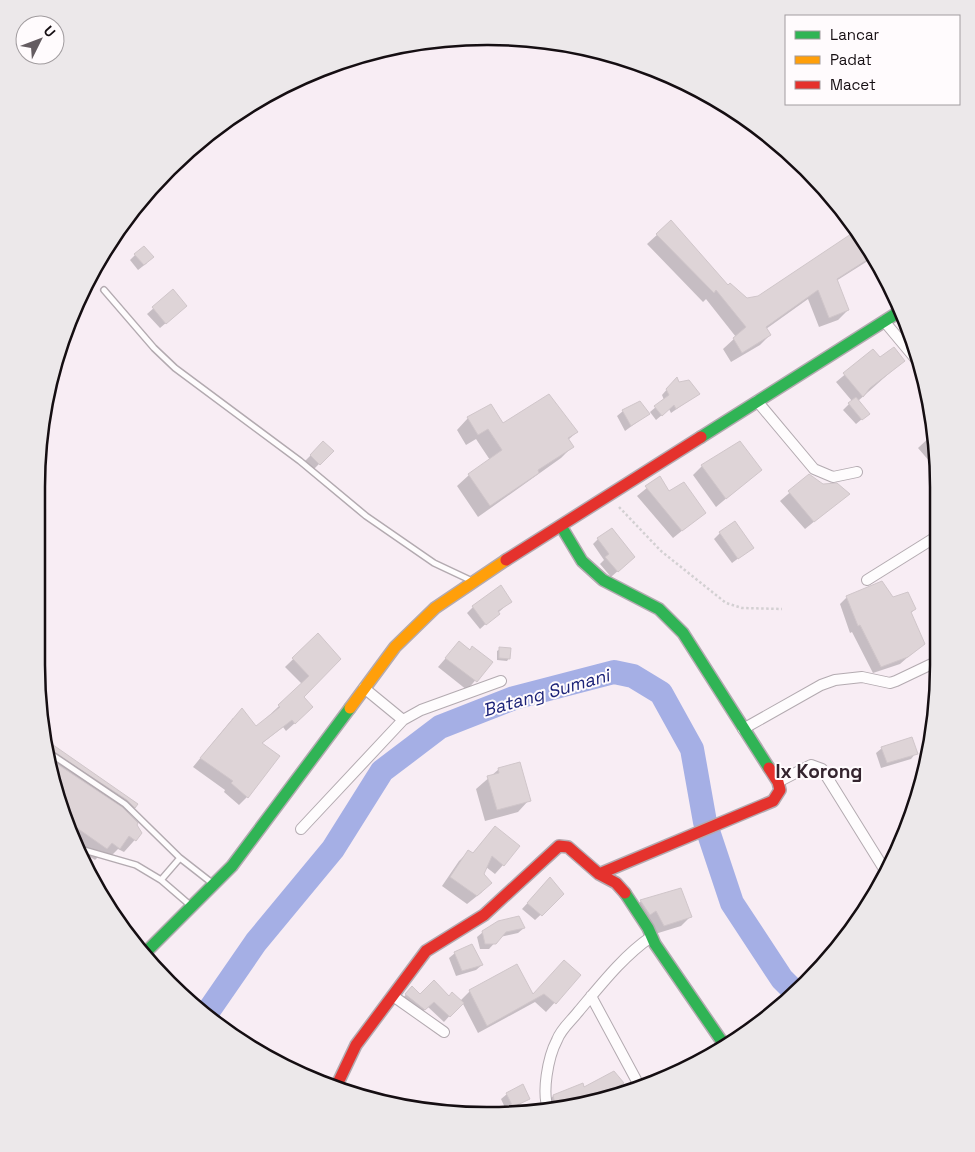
<svg xmlns="http://www.w3.org/2000/svg" width="975" height="1152" font-family="'Space Grotesk',sans-serif">
<style>
.shadow{fill:#0003}
.lines{fill:none;stroke-linecap:round;stroke-linejoin:round}
.river{stroke:#a5afe5;stroke-width:24}
.building{fill:#ded4d7;stroke:#d0c6ca}
.lane-casing{stroke:#b3aab0;stroke-width:8}
.street-casing{stroke:#b3aab0;stroke-width:12}
.fast-casing{stroke:#b3aab0;stroke-width:14}
.slow-casing{stroke:#b3aab0;stroke-width:14}
.jam-casing{stroke:#b3aab0;stroke-width:14}
.path{stroke:#d3d0d2;stroke-width:2.5;stroke-dasharray:2.5 2.5;stroke-linecap:butt}
.lane{stroke:#fefcfd;stroke-width:5}
.street{stroke:#fefcfd;stroke-width:10}
.fast{stroke:#30b455;stroke-width:11}
.slow{stroke:#ff9f0a;stroke-width:11}
.jam{stroke:#e5322d;stroke-width:11}
.labels{text-anchor:middle;stroke-width:4;stroke-linejoin:round;paint-order:stroke}
.water-label{font-size:18px;font-style:italic;fill:#1c2378;stroke:#fffbfd}
.quarter-label{font-size:19px;font-weight:bold;fill:#35252f;stroke:#fffbfd}
.rim{fill:none;stroke:#150e12;stroke-width:2.5}
</style>
<rect width="100%" height="100%" fill="#f8edf4"/>
<path class="shadow" d="M671,222l57,65 19,12 11,-1 100,-67 16,26 -38,24 12,29 -10,10 -19,7 -11,-28 -42,30 4,6 -10,10 -29,17 -8,-13 13,-12 -30,-38 -3,3 -56,-58z
M135,255l12,8 -9,7 -8,-10z
M173,291l7,20 -20,17 -13,-14z
M873,351l7,8 23,2 -45,40 4,18 -6,5 -13,-14 9,-9 -16,-19z
M676,379l3,5 19,10 -27,19 -2,-4 -13,11 -6,-8 14,-12 -2,-5z
M623,411l25,3 -23,17 -8,-15z
M468,418l34,7 75,7 -9,8 4,7 -11,11 -83,59 -21,-31 12,-11 21,-15 -14,-21 -10,6 -9,-15z
M933,434l4,34 -1,1 -18,-21z
M323,443l9,8 -18,18 -9,-8z
M702,466l58,4 -44,37 -23,-32z
M809,476l14,9 25,9 -43,35 -25,-28z
M659,478l10,15 35,20 -31,25 -36,-42z
M720,533l32,15 -20,15 -18,-24z
M598,539l30,23 -17,15 -11,-13 4,-4 -11,-16z
M847,597l45,2 23,10 -5,5 14,29 -24,21 -27,9 -21,-41 -2,1 -10,-29z
M510,602l-30,27 -13,-16 6,-6z
M318,635l21,24 -37,38 2,18 -18,16 -3,-4 -22,17 -14,53 -8,8 -15,-13 1,-2 -32,-23 40,-49 23,10 46,-44 -17,-17z
M459,643l32,19 -24,28 -29,-23z
M500,649l9,9 -2,3 -10,-1v-9z
M46,742l90,62 -9,10 14,19 -17,19 -6,-3 -11,11 -7,-5 -5,5 -18,-12 -25,-67z
M882,748l34,5 -5,6 -30,9 -5,-15z
M499,769l30,31 -11,12 -33,9 -9,-32z
M495,827l8,38 -8,9 -9,-7 -4,8v17l-15,12 -25,-18 17,-25 9,-9 4,2z
M545,884l18,10 -28,26 -13,-11z
M680,890l10,27 -9,9 -26,8 -23,-24 9,-9z
M877,892l-18,25 -4,-6z
M524,928l-6,5 -18,4 -11,12h-9l-3,-12 6,-5z
M455,953l27,12 -6,5 -20,6 -7,-18z
M580,975l-34,37 -11,-10 -57,31 -16,-31 -18,20 -16,-15 -9,8 -19,-14 12,-13 8,8 29,1 11,4 10,-10 63,5z
M622,1083l-13,12 -60,16 -3,-8 7,-7 29,-11 2,3z
M507,1094l21,4 -21,14 -6,-13z"/>
<g class="lines">
<path class="river" d="M207,1013l49,-71 77,-93 49,-78 58,-44 74,-29 100,-26 19,4 28,17 31,56 13,73 27,81 50,76 12,12"/>
</g>
<path class="building" d="M671,220l57,65 2,-2 17,15 11,-2 99,-66 16,26 -36,23 12,31 -20,8 -11,-28 -52,37 5,8 -29,18 -9,-15 13,-11 -30,-37 -2,3 -58,-59z
M144,246l10,11 -10,8 -10,-11z
M173,289l14,17 -21,18 -14,-17z
M894,347l11,14 -35,27 -7,9 -20,-24 30,-24 7,8z
M677,377l2,5 10,-2 11,14 -24,15 -2,-4 -12,11 -8,-10 15,-11 -3,-6z
M549,394l29,38 -10,6 6,9 -36,23 1,3 -49,33 -22,-32 34,-24 -14,-21 -10,6 -11,-18 24,-13 12,19z
M856,397l14,17 -8,6 -14,-17z
M640,401l10,13 -19,12 -9,-16z
M323,441l11,10 -14,14 -10,-10z
M740,441l22,29 -36,29 -25,-34z
M809,474l14,10 14,-1 13,11 -36,28 -26,-31z
M660,476l9,15 15,-9 22,31 -24,18 -37,-45z
M735,521l19,27 -16,11 -19,-27z
M612,528l23,29 -17,15 -13,-15 4,-3 -12,-16z
M882,581l11,16 15,-5 8,17 -5,3 14,32 -17,13 -27,10 -21,-42 -2,1 -12,-30z
M501,585l11,17 -14,9 2,3 -14,11 -14,-19z
M318,633l23,26 -37,38 9,10 -18,17 -3,-4 -30,23 18,13 -32,42 -17,-15 2,-2 -33,-23 42,-50 14,18 24,-19 -2,-2 31,-29 -17,-18z
M459,641l11,9 2,-4 21,16 -16,20 -32,-24z
M499,647l12,1 -1,11 -11,-1z
M912,737l6,17 -31,9 -6,-16z
M46,740l92,64 -3,4 -8,-8 -80,-52z
M48,758l74,49 16,16 -1,2 5,8 -6,8 -7,-5 -9,13 -8,-6 -5,6 -40,-28 -15,-40z
M520,762l11,39 -34,9 -10,-34 12,-3 -1,-5z
M495,826l25,20 -16,20 -12,-10 -8,18 8,9 -15,13 -27,-19 18,-27 5,3z
M550,877l14,17 -22,22 -15,-13z
M681,888l11,29 -28,9 -8,-15 -6,4 -10,-15z
M519,916l6,12 -19,4 -10,12h-11l-3,-13 16,-10z
M472,944l11,21 -21,6 -8,-19z
M564,960l17,15 -25,29 -12,-10 -57,32 -18,-36 48,-26 16,30z
M434,980l15,16 3,-4 12,11 -14,14 -16,-15 -9,8 -20,-16 7,-8 8,8z
M614,1071l10,12 -15,9 1,3 -17,4 -1,-2 -36,12 -3,-14 30,-12 1,4z
M523,1084l7,15 -17,8 -7,-14z"/>
<g class="lines">
<defs>
<path id="lane" d="M104,290l50,58 21,20 125,93 66,55 68,47 34,16
M48,752l77,52 55,54 32,25
M77,848l59,17 25,15 29,25
M161,880l19,-22"/>
<path id="street" d="M884,321l35,42
M757,401l57,68 19,8 24,-5
M867,580l72,-45
M364,688l39,32
M743,729l78,-44 14,-5 27,-3 28,6 6,-2 42,-20
M778,782l33,-17 11,4 64,103
M301,829l102,-109 18,-10 80,-29
M393,996l51,36
M591,996l49,91
M549,1111c-8,-17 -1,-54 8,-71 4,-11 14,-19 21,-28 22,-26 45,-56 73,-75"/>
<path id="fast" d="M701,437l201,-127
M561,526l21,35 21,19 56,29 24,24 86,135
M625,893l23,35 7,16 70,102
M143,955l89,-89 118,-158"/>
<path id="slow" d="M350,708l45,-61 40,-39 71,-48"/>
<path id="jam" d="M506,560l195,-123
M599,874l174,-73 7,-11 -2,-8 -9,-14
M336,1087l20,-42 70,-94 58,-36 75,-69 9,1 31,27 17,9 9,10"/>
</defs>
<use href="#lane" class="lane-casing"/>
<use href="#street" class="street-casing"/>
<use href="#fast" class="fast-casing"/>
<use href="#slow" class="slow-casing"/>
<use href="#jam" class="jam-casing"/>
<path class="path" d="M619,507l42,44 65,52 16,5 40,1"/>
<use href="#lane" class="lane"/>
<use href="#street" class="street"/>
<use href="#fast" class="fast"/>
<use href="#slow" class="slow"/>
<use href="#jam" class="jam"/>
</g>
<g class="labels">
<g class="water-label">
<text transform="translate(546 693) rotate(-16)" y="6">Batang Sumani</text>
</g>
<g class="quarter-label">
<text x="819" y="778">Ix Korong</text>
</g>
</g>
<path d="M0 0H975V1152H0ZM487 45H488A442 442 0 0 1 930 487V665A442 442 0 0 1 488 1107H487A442 442 0 0 1 45 665V487A442 442 0 0 1 487 45Z" fill="#ece8ea" fill-rule="evenodd"/>
<path class="rim" d="M487 45H488A442 442 0 0 1 930 487V665A442 442 0 0 1 488 1107H487A442 442 0 0 1 45 665V487A442 442 0 0 1 487 45Z"/>
<rect x="785" y="15" width="175" height="90" fill="#fffbfd" stroke="#a19c9f"/>
<rect x="795" y="31" width="25" height="8" fill="#30b455" stroke="#a19c9f"/>
<text x="830" y="40" font-size="15" fill="#150e12">Lancar</text>
<rect x="795" y="56" width="25" height="8" fill="#ff9f0a" stroke="#a19c9f"/>
<text x="830" y="65" font-size="15" fill="#150e12">Padat</text>
<rect x="795" y="81" width="25" height="8" fill="#e5322d" stroke="#a19c9f"/>
<text x="830" y="90" font-size="15" fill="#150e12">Macet</text>
<g transform="translate(40 40) rotate(48)"><circle r="24" fill="#fffbfd" stroke="#a19c9f"/>
<path d="M0-4L9 19L0 12L-9 19Z" fill="#645c61"/>
<text y="-8" font-size="14" font-weight="bold" text-anchor="middle" fill="#150e12">U</text>
</g>
</svg>
